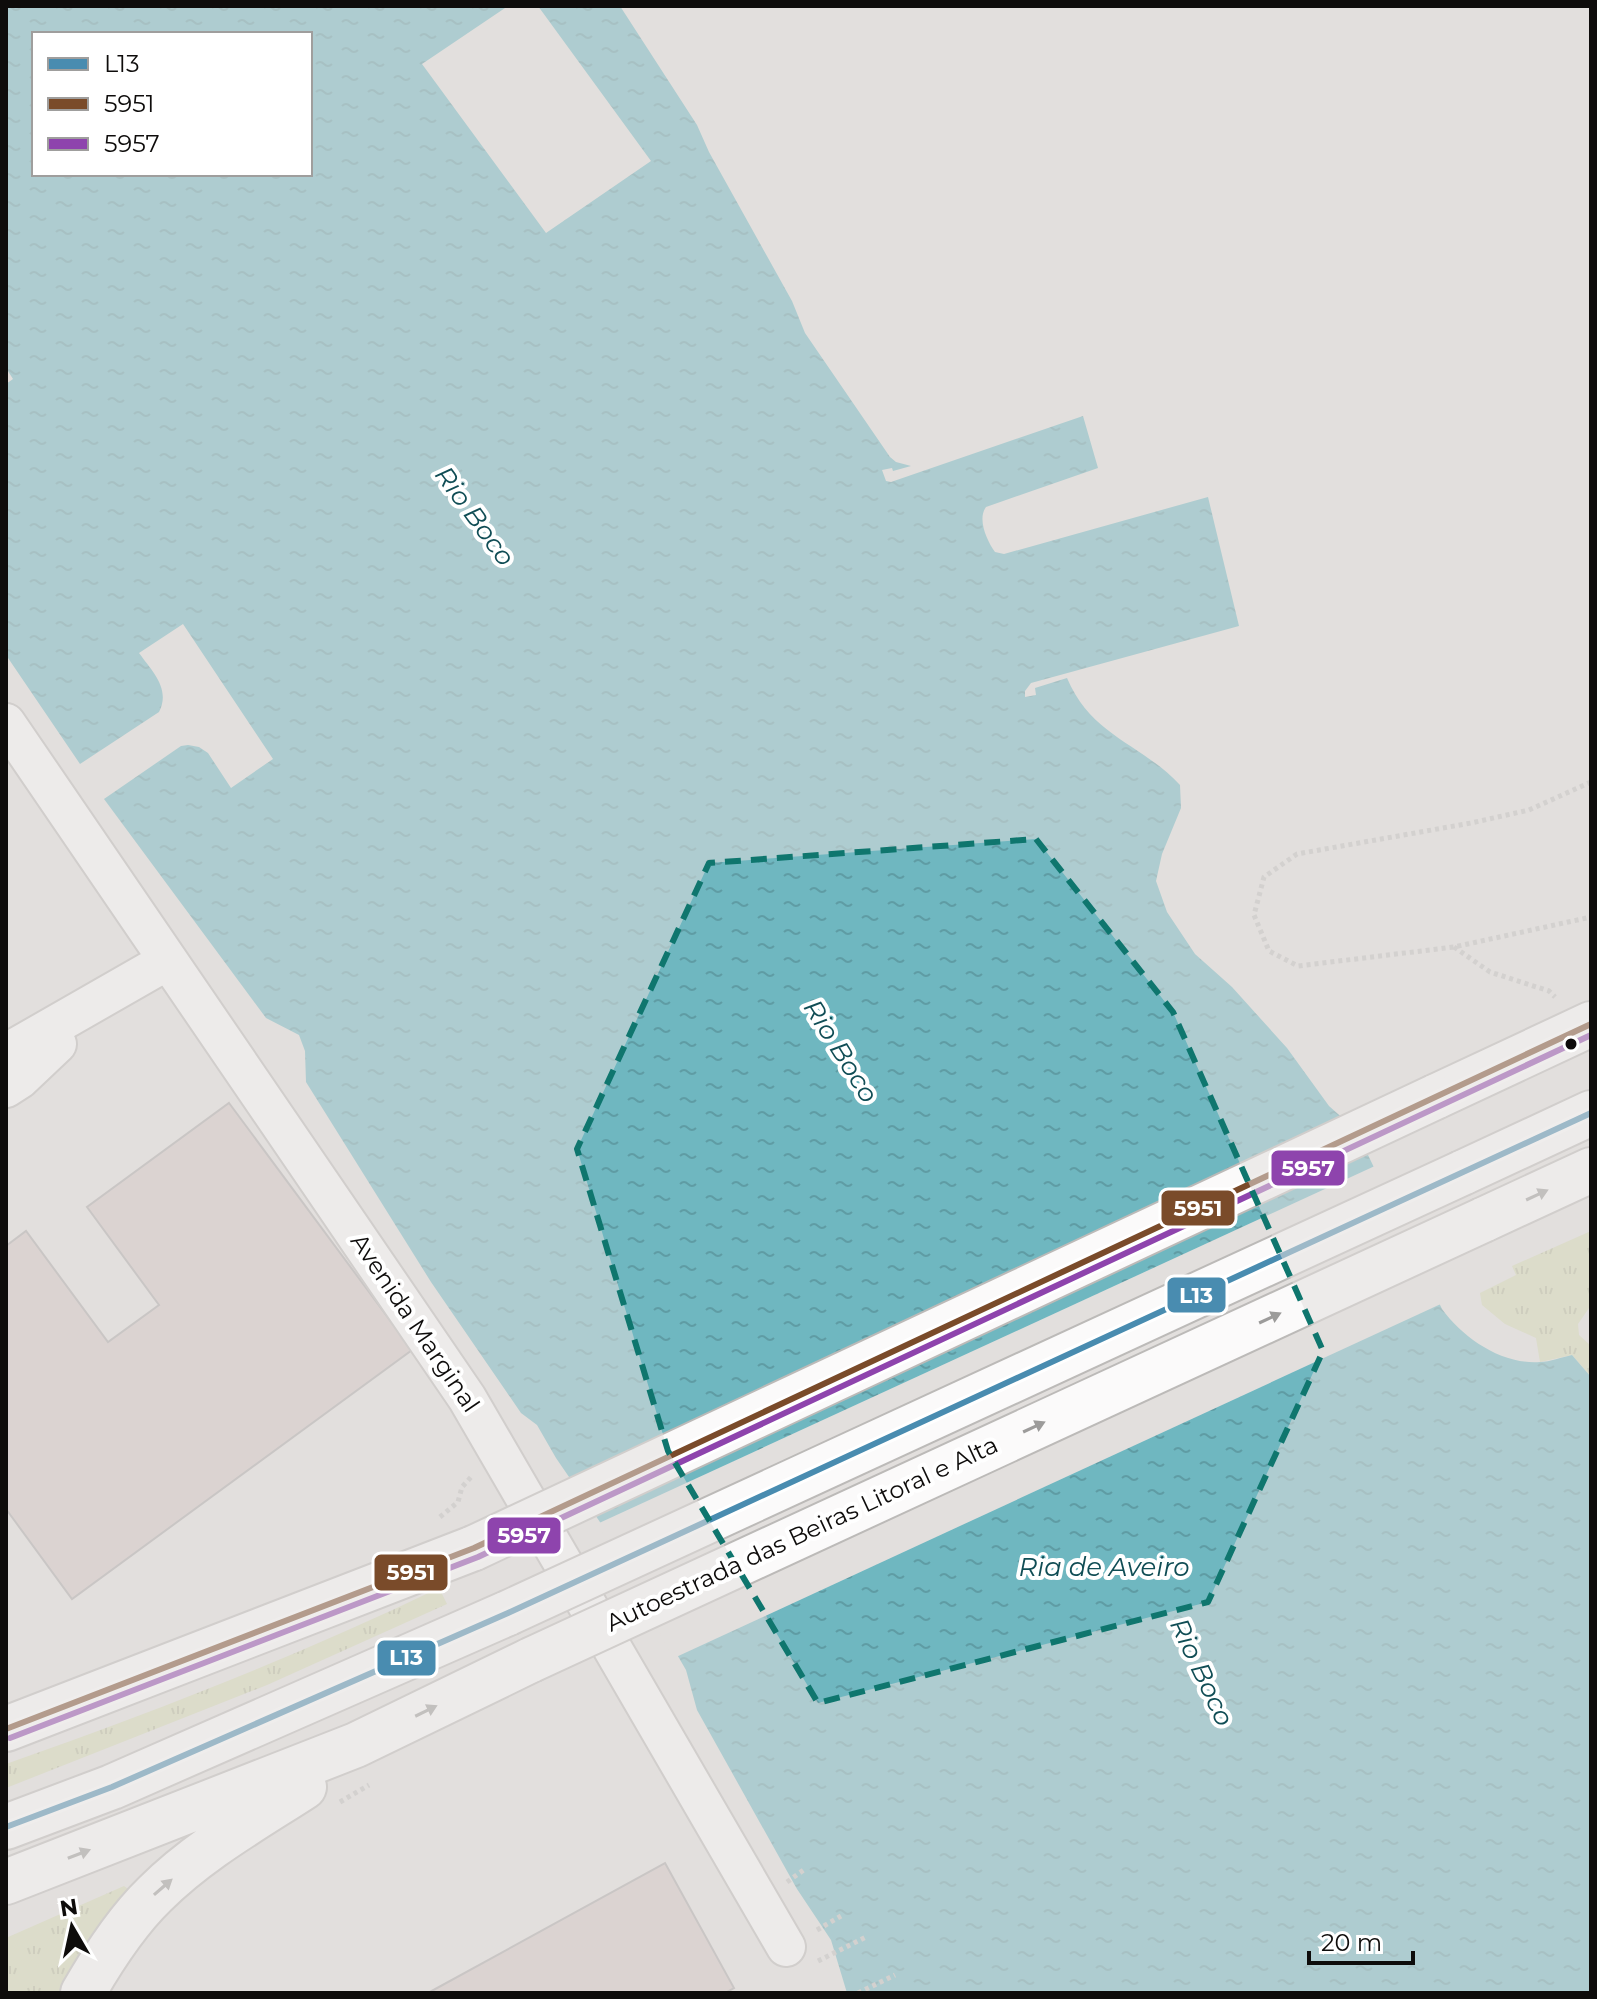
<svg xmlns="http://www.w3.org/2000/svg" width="1597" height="1999" font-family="Montserrat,sans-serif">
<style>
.grass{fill:url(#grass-tufts)}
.water{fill:url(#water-ripples);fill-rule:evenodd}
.pier{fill:#e2dfdd}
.building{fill:#d3c6c4;stroke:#aca9a8;stroke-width:2}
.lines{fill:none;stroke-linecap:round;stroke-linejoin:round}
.minor-casing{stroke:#bcbab8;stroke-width:42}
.tertiary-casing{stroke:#bcbab8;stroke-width:48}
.motorway-casing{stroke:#bcbab8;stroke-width:48}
.path{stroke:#c1c0bf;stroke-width:5;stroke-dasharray:4 4;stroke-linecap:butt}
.minor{stroke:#fbfafa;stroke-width:38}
.tertiary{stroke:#fbfafa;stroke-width:44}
.motorway{stroke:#fbfafa;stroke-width:44}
.tertiary-bridge-casing{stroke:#bcbab8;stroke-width:48;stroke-linecap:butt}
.motorway-bridge-casing{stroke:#bcbab8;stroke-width:48;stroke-linecap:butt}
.tertiary-bridge{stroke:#fbfafa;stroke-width:44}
.motorway-bridge{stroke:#fbfafa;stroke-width:44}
.bus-1-casing{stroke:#fff;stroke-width:12}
.bus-2-casing{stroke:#fff;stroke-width:12}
.bus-3-casing{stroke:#fff;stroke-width:12}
.bus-1{stroke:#498cb0;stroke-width:6}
.bus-2{stroke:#7a4b2a;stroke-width:6}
.bus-3{stroke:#8e44ad;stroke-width:6}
.oneway{fill:#9c9b9a}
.marked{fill:none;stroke:#0f766e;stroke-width:6;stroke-dasharray:16 10;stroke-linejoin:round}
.bus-dot{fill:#0e0c0b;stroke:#fff;stroke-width:3}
.labels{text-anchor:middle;stroke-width:8;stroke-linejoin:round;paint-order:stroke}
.street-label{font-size:24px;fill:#0e0c0b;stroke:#fff}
.water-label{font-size:26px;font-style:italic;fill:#104d55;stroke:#fff}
.line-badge{stroke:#fff;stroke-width:3}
.badge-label{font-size:22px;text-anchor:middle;font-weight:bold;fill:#fff}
</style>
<defs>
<pattern id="grass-tufts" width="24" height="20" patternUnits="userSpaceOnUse" patternTransform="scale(2)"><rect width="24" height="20" fill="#d4d9b3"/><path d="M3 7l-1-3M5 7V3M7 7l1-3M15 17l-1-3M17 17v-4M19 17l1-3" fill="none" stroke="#b5b999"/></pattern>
<pattern id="water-ripples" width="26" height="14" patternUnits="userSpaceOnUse" patternTransform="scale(2)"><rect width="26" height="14" fill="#6fb7c0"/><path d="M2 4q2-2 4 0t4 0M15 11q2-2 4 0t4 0" fill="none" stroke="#5f9ca4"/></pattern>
</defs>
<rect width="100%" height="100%" fill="#e2dfdd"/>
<path class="grass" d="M1591,1231v74l-13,19 1,11 12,11v31l-19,-22 -32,7 -4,-24 -31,-14 -23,-19 -2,-12 36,-18 -4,-9z
M439,1588l8,16 -180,81 -261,103v-24c148,-52 292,-108 433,-176z
M124,1886l4,3 1,5 -64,99h-59v-55z"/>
<path class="water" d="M6,6h502l-86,58 124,169 105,-72 -113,-155h82l77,119 12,27 83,149 13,32 85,124 6,5 15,4 -18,5 -1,-3 -10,2 4,11 5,1 192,-66 15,52 -112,39c-9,12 1,34 9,45l9,2 204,-57 31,129 -208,57 -6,8v6l11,-2 -1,-7 32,-10c25,59 74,65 113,107l1,23 -19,46 -6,27 11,31 28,42 37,33 55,61 42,58 27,24 86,179c21,29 60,56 98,53 10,0 22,-5 32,-7l19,22v616h-744l-16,-53 -34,-51 -100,-179 -11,-40 -84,-145 -46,-67 -19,-33 -16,-12 -90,-131 -125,-200 -1,-31 -6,-16 -33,-17 -162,-219 77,-53 7,-1 11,2 9,6 23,35 42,-29 -90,-135 -44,29c13,18 32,36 20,59l-79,52 -74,-109v-271l7,-5 -7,-11zM34,34h276v140h-276z"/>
<path class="pier" d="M1377,1165l66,138 -769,355 -77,-134z"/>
<path class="building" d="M229,1103l183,247 -340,249 -66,-90v-263l20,-15 82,111 51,-37 -72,-98z
M665,1863l69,125 -9,5h-297z"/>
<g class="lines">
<defs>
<path id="minor" d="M6,723l461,675 319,549
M6,1056l9,-8 152,-87
M6,1088l14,-9 37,-35"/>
<path id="tertiary" d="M1435,1097l156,-73
M6,1729l468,-181"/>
<path id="motorway" d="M1462,1173l129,-60
M1483,1220l108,-50
M6,1827l106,-40 396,-174
M6,1882l350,-137 175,-85
M83,1993c20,-35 43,-71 72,-99 43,-43 98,-74 149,-107"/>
</defs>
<use href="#minor" class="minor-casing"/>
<use href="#tertiary" class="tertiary-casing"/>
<use href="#motorway" class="motorway-casing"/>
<path class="path" d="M1591,782l-62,28 -58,13 -174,31 -33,23 -10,38 15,36 29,15 156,-19 137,-30
M1454,947l36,25 59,19 6,6
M440,1517l18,-15 4,-15 10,-11
M340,1802l29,-17
M787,1882l18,-13
M817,1930l24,-14
M818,1961l50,-25
M858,1993l37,-18"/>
<use href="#minor" class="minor"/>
<use href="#tertiary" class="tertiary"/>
<use href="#motorway" class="motorway"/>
<defs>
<path id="tertiary-bridge" d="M474,1548l961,-451"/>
<path id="motorway-bridge" d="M508,1613l954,-440
M531,1660l952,-440"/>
</defs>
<use href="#tertiary-bridge" class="tertiary-bridge-casing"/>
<use href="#motorway-bridge" class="motorway-bridge-casing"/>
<use href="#tertiary-bridge" class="tertiary-bridge"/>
<use href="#motorway-bridge" class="motorway-bridge"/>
<defs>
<path id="bus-1" d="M6,1827l106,-40 396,-174 1083,-500"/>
<path id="bus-2" d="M6,1729l468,-181 1117,-524"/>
<path id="bus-3" d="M10,1738l468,-181 1113,-522"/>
</defs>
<use href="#bus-1" class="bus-1-casing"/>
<use href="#bus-2" class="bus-2-casing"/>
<use href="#bus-3" class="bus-3-casing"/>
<use href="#bus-1" class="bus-1"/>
<use href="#bus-2" class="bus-2"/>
<use href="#bus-3" class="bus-3"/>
</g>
<defs><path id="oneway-solid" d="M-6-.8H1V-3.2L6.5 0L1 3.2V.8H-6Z" transform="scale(2)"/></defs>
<g class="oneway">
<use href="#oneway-solid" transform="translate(1537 1195) rotate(-25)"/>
<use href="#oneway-solid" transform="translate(1270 1318) rotate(-25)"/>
<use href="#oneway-solid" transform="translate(1034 1427) rotate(-25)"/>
<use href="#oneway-solid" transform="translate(426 1711) rotate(-26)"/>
<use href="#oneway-solid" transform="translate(79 1854) rotate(-21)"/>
<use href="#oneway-solid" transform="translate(163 1887) rotate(-41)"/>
</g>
<path d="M0 0H1597V1999H0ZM1036,839l137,173 150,339 -115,251 -390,101 -150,-252 -91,-302 132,-286z" fill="#e2dfdd" fill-opacity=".55" fill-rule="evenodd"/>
<path class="marked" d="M1036,839l137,173 150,339 -115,251 -390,101 -150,-252 -91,-302 132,-286z"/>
<circle class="bus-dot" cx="1571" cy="1044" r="7"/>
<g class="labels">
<g class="street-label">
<text transform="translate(415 1323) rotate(56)" y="8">Avenida Marginal</text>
<text transform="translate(802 1534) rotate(-25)" y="8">Autoestrada das Beiras Litoral e Alta</text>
</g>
<g class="water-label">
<text transform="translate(475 516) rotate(54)" y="9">Rio Boco</text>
<text transform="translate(841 1051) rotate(58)" y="9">Rio Boco</text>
<text x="1104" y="1576">Ria de Aveiro</text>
<text transform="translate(1202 1672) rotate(65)" y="9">Rio Boco</text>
</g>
</g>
<g class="line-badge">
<rect x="1270" y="1149" width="76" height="38" rx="8" fill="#8e44ad"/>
<rect x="1160" y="1189" width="76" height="38" rx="8" fill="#7a4b2a"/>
<rect x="1166" y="1276" width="61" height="38" rx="8" fill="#498cb0"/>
<rect x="486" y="1516" width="76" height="39" rx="8" fill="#8e44ad"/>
<rect x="373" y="1553" width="76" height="39" rx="8" fill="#7a4b2a"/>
<rect x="376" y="1639" width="61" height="38" rx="8" fill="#498cb0"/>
</g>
<g class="badge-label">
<text x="1308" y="1176">5957</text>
<text x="1198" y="1216">5951</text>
<text x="1196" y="1303">L13</text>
<text x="524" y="1543">5957</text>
<text x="411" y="1580">5951</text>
<text x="406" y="1665">L13</text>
</g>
<rect width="1597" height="1999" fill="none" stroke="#0e0c0b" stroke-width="16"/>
<rect x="32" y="32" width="280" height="144" fill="#ffffff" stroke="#9f9e9d" stroke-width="2"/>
<rect x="48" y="58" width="40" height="12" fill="#498cb0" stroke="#9f9e9d" stroke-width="2"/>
<text x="104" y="72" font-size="24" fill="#0e0c0b">L13</text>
<rect x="48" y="98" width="40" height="12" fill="#7a4b2a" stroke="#9f9e9d" stroke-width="2"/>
<text x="104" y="112" font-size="24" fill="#0e0c0b">5951</text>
<rect x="48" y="138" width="40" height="12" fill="#8e44ad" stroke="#9f9e9d" stroke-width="2"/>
<text x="104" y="152" font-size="24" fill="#0e0c0b">5957</text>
<g transform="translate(72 1927) rotate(351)" stroke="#ffffff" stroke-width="6" paint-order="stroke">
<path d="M0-6L14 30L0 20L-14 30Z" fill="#0e0c0b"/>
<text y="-12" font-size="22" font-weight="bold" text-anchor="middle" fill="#0e0c0b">N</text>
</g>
<path d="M1309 1951v12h104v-12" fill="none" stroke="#0e0c0b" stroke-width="4"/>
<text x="1321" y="1951" font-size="24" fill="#0e0c0b" stroke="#ffffff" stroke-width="6" paint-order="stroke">20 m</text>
</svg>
